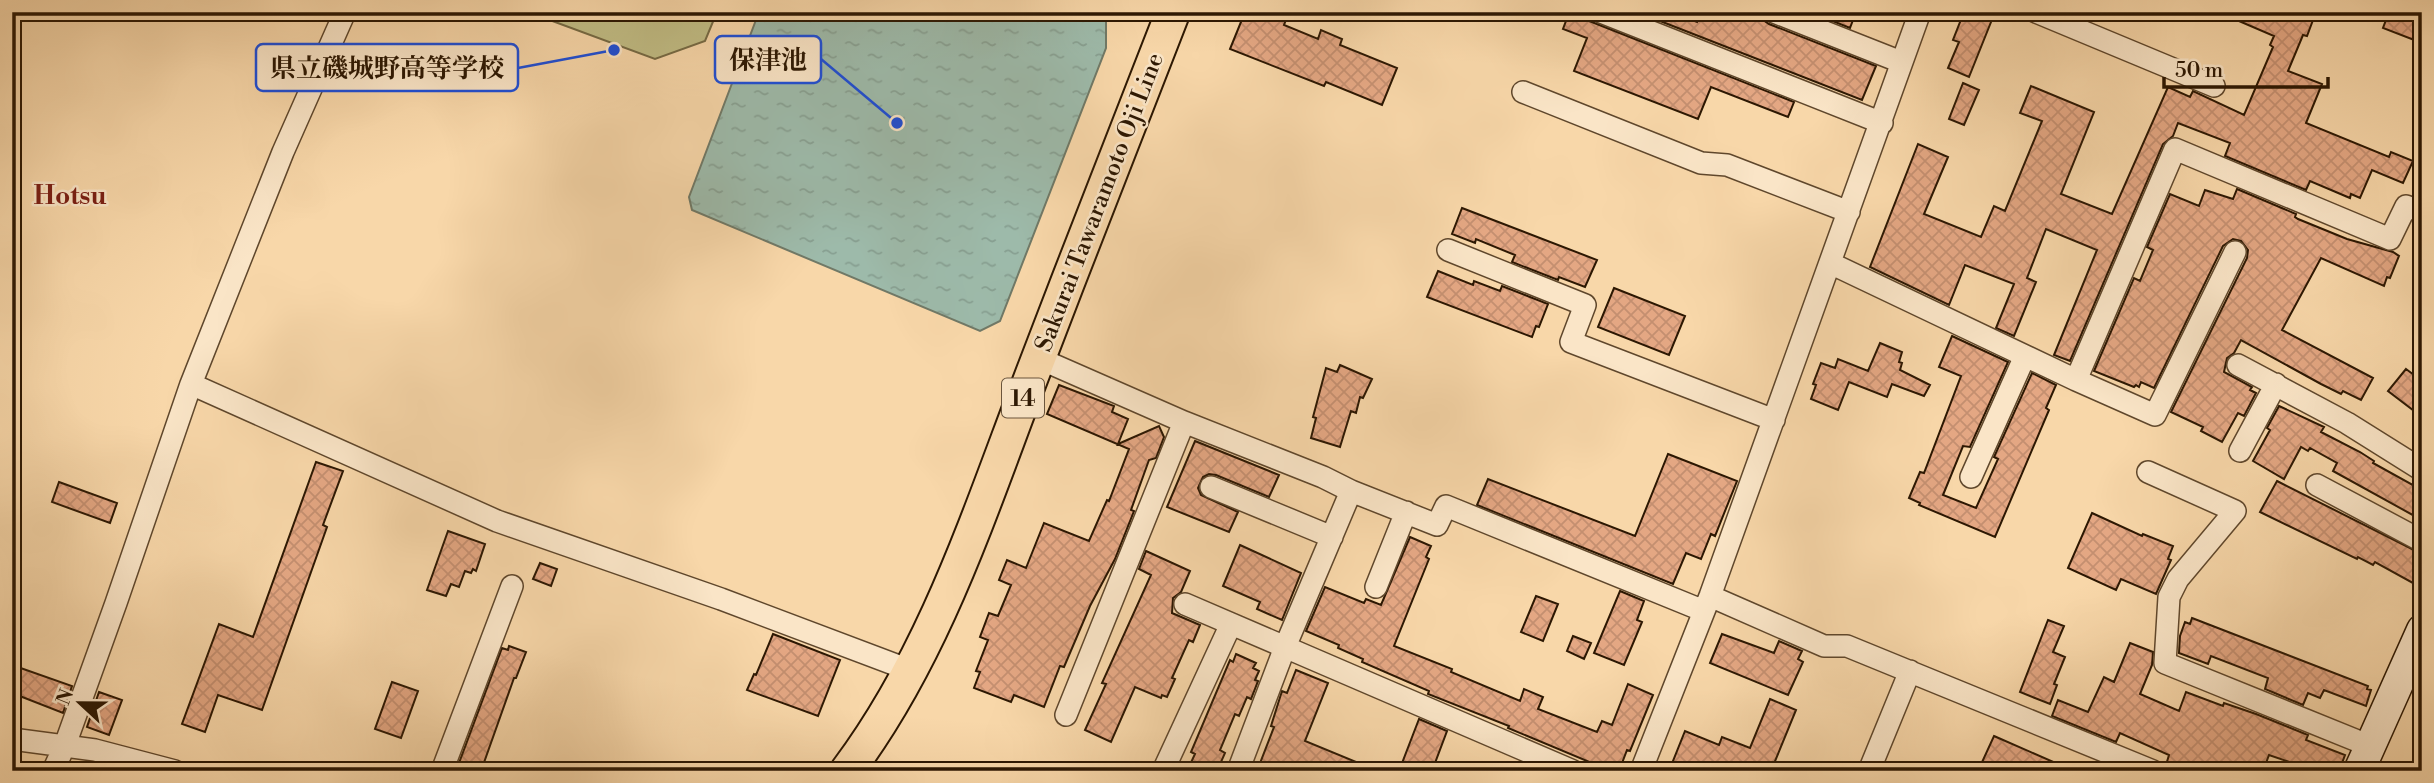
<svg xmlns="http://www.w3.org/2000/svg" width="2434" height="783" font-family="'Libre Bodoni','Noto Serif JP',serif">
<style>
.garden{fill:#c1bd85;stroke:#766a44;stroke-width:2}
.water{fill:url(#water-ripples);stroke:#707967;stroke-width:2}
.building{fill:url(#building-cross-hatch);stroke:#2c1702;stroke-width:2}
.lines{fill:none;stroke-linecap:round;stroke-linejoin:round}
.street-casing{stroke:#5f472c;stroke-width:24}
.secondary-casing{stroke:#2c1702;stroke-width:33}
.primary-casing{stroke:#2c1702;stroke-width:37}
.street{stroke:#fae5c7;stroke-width:21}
.secondary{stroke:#fae5c7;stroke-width:30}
.primary{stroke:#f8d7a9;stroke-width:33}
.labels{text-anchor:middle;stroke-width:5;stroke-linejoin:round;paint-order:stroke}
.shield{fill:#fae5c7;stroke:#6a553d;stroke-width:2}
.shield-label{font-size:23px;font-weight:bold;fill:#2c1702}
.street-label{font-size:24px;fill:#2c1702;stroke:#fae5c7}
.neighbourhood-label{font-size:26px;font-weight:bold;fill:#7a1f14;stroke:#fae5c7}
.leader{fill:none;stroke:#1d4ed8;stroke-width:2.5}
.callout-dot{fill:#1d4ed8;stroke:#fae5c7;stroke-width:2.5}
.callout{fill:#fae5c7;stroke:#1d4ed8;stroke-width:2.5}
.callout-label{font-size:26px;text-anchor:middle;font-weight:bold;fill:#2c1702}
</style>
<defs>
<pattern id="water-ripples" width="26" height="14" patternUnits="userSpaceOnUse" patternTransform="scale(1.75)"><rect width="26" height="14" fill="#9dbaaa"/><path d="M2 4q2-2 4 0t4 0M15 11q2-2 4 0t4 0" fill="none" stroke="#879f91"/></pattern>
<pattern id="building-cross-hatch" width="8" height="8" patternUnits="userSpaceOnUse" patternTransform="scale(1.75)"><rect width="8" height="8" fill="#e4a783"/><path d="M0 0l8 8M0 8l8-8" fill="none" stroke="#c48f70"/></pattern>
</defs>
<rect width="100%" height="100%" fill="#f8d7a9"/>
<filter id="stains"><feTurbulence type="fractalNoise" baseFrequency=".00286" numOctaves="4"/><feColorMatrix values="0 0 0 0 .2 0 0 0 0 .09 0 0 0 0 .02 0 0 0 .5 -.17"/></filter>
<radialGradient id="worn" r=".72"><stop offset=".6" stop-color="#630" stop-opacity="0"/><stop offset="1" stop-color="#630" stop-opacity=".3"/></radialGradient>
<path class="garden" d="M528,12h189l-12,29 -50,18z"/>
<path class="water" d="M759,12h340l7,3v33l-106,273 -20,10 -288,-121 -3,-13z"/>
<path class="building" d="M1245,12h44l-5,13 34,14 3,-9 21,9 -2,6 57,23 -15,37 -56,-23 -2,4 -94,-37z
M1637,12h34l26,10 3,-10h61l2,8 6,4 107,42 -14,34z
M1810,12h46l-6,16z
M1964,12h31l-26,65 -21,-9 11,-26 -6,-2z
M2218,12h98l-9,24 -4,-1 -15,36 34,13 -16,39 83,34 2,-5 22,9 -10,22 -31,-13 -12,28 -9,-4 -1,4 -40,-17 -4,9 -81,-34 5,-13 -52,-20 -5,13 -10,8 -93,217 -16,-6 43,-105 -51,-21 -19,49 9,4 -22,54 -18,-8 18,-44 -49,-19 -16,40 -79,-38 48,-123 30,13 -24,57 57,23 13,-31 11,5 37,-90 -22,-8 11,-27 63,26 -33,82 51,20 56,-127 22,10 3,-6 51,24 29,-68 -3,-2 4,-9z
M2389,12h33v31l-39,-15z
M1569,13l225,89 -6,15 -77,-30 -13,32 -124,-48 13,-33 -24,-9z
M1963,83l16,7 -15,35 -15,-6z
M2237,189l59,25 -1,3 3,2 49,20 46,13 6,4 -9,22 -3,-1 -3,9 -63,-28 -39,72 91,48 -12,22 -18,-9 -2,3 -20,-10 -80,-44 -7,13 -7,5 -3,14 28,15 -2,3 6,3 -12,23 -6,-3 -16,29 -21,-11 2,-4 -32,-15 76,-154 1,-8 -7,-9 -8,-2 -10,7 -69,142 -13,-6 -2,5 -3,-2 -2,2 -40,-16 40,-93 6,3 13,-31 -6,-3 23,-53 29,12 6,-16 28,9z
M1462,208l135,52 -12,27 -26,-10 -1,3 -46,-18 3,-7 -39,-16 -1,4 -23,-9z
M1438,271l35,14 1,-4 26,10 2,-5 46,18 -9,23 -3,-1 -4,11 -105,-40z
M1614,288l71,28 -16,39 -71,-28z
M1952,336l56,26 -38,85 -7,-1 -20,49 33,13 22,-49 -4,-2 38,-84 24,12 -10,23 3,2 -54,127 -76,-32 1,-2 -11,-5 11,-26 4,1 37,-97 -22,-9z
M1880,343l22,9 -3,10 3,1 -2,7 30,15 -6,11 -32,-12 -5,13 -38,-15 -11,28 -27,-11 5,-14 -3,-1 8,-21 14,5 3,-9 30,12z
M1340,365l32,14 -9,19 -3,-1 -4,16 -5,-2 -11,36 -29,-9 5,-20 -3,-1 13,-49 11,4z
M2406,369l16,12v36l-34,-26z
M1059,385l55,21 -2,6 16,7 -10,25 41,-18 5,11 -8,21 -7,2 -18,50 3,1 -19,48 -25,47 -26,61 -4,-1 -16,41 -30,-12 -3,7 -37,-14 6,-16 -4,-1 12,-31 -8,-3 9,-24 9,3 13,-31 -12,-5 8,-20 19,8 18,-45 45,18 18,-41 2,1 20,-52 -82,-35z
M2279,406l45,21 -3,5 39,20 14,9 -1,2 49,27v36l-4,-2 2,-5 -87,-48 4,-8 -27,-15 -2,3 -7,-4 -17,32 -31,-18 17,-31 -3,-2z
M1195,441l84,34 -10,22 -53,-22 -7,-1 -6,3 -5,11 3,7 37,17 -9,20 -62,-25z
M1668,454l69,27 -22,55 -4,-2 -10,25 -15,-6 -13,31 -196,-79 11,-26 147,57z
M316,462l27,9 -20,54 4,2 -65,183 -44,-15 -13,37 -23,-8 37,-100 34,13z
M2277,481l145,73v34l-47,-26 -2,3 -15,-8 -1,2 -97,-47z
M59,482l58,21 -7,20 -58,-21z
M2092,513l50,23 1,-2 30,12 -5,13 3,1 -15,34 -35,-15 -5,11 -48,-22z
M448,531l37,13 -9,27 -3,-2 -2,4 -6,-2 -6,16 -8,-3 -5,12 -19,-6z
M1410,537l21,9 -5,11 3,2 -35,87 58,23 -1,3 69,29 4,-12 19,8 -5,12 59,23 5,-11 10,4 16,-41 25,11 -23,56 -3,-1 -8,21h-8l-103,-43 1,-2 -81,-32 1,-3 -67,-29 1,-3 -25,-11 1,-3 -33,-14 19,-44 39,16 2,-4 15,6z
M1240,545l61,28 -19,47 -25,-11 3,-7 -37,-16z
M1146,551l44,20 -9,21 -8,6 -1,15 28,12 -7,17 -4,-2 -17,38 3,1 -8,18 -5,-2 -1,3 -26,-11 -24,55 -26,-12 21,-46 -4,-1 49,-108 -12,-6z
M540,563l17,6 -6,17 -18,-7z
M1620,591l24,10 -7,19 5,2 -18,43 -30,-12z
M1536,596l22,8 -15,37 -22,-9z
M2192,618l176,68 -1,3 4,1 -5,16 -42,-16 -4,8 -12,-5 -5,12 -38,-16 3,-11 -57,-22 -3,8 -29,-11 1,-17 5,-14 5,2z
M2048,620l16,6 -11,26 12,5 -11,27 3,1 -7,19 -30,-12z
M773,634l67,26 -22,56 -71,-26 7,-16 2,1z
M1722,634l52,19 5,-12 23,10 -4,8 5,3 -15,33 -78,-32z
M1573,636l18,7 -7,16 -17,-8z
M2130,643l23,9 -1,13 -12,29 39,17 7,-19 37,14 1,-3 32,11 52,21 -2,5 39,15 -6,16h-23l-47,-16 -6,16h-81l-16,-6 3,-10 -49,-22 -4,9 -64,-26 6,-16 30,12 16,-35 10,5z
M509,646l17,6 -10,26h-2l-33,93h-25l46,-123 6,2z
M1236,654l20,9 -3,5 6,3 -4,9 3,1 -7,18 -4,-2 -8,19 -4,-2 -15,36 5,3 -8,18h-30l8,-17 -4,-2 39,-92 3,2z
M12,665l60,21 -9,27 -51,-20z
M1296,670l32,13 -23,58 73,30h-121l17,-44 -3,-1 11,-35 5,2z
M392,682l26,9 -17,47 -26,-9z
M99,692l23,8 -13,35 -22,-8z
M1770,699l26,11 -25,61h-102l16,-40 34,14 3,-8 28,11z
M1419,719l28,12 -15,40h-33z
M1994,736l80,35h-96z"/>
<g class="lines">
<defs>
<path id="street" d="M1601,12l281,111
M1774,12l127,50
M2036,12l178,74
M1523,92l178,71 26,2 122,47
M1448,250l137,55 -14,37 203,78
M1830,263l246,117 99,-231 215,90 16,-33 16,6
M1038,358l146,64 139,55 28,14 -66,156 288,124
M2238,365l109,58 75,47
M2076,380l79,35 80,-163
M191,384l306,137 224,78 191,72
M2240,451l36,-67
M2148,472l87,39 -57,68 -9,18 -4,66 205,83
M1971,477l54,-121
M2317,485l105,56
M1211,487l121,50
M1351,491l86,34 9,-19 258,105
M1376,587l30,-75
M1710,596l114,50h23l306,125
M1185,604l100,43 -47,124
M1066,715l118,-293
M12,739l83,11 80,21
M53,771l12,-26 51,-142 75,-219 92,-232 62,-140
M442,771l70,-185
M1163,771l68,-147
M1641,771l69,-175 210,-584
M1869,771l41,-100"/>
<path id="secondary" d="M2359,771l63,-141"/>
<path id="primary" d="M847,771c87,-116 131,-254 182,-388 47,-124 96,-247 144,-371"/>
</defs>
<use href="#street" class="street-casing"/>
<use href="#secondary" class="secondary-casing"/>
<use href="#primary" class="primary-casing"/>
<use href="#street" class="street"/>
<use href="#secondary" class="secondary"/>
<use href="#primary" class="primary"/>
</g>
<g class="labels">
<rect class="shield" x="1002" y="378.5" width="42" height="39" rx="5"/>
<g class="shield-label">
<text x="1023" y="406">14</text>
</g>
<g class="street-label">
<text transform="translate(1099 202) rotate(-69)" y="8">Sakurai Tawaramoto Oji Line</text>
</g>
<g class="neighbourhood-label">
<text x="70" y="204">Hotsu</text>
</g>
</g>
<path class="leader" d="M897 123L821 59M614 50L518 68"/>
<g class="callout-dot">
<circle cx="897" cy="123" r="7"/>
<circle cx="614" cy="50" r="7"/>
</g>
<g class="callout">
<rect x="715" y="36" width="106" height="47" rx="7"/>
<rect x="256" y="44" width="262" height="47" rx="7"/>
</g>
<g class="callout-label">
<text x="768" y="69">保津池</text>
<text x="387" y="77">県立磯城野高等学校</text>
</g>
<rect width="2434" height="783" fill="none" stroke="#f8d7a9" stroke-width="42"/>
<rect x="14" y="14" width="2406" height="755" fill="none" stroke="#2c1702" stroke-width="3.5"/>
<rect x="21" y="21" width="2392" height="741" fill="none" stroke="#2c1702" stroke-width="2"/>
<g transform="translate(80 703) rotate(292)" stroke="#fae5c7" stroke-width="5" paint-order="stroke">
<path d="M0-5L12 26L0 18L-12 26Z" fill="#2c1702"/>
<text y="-10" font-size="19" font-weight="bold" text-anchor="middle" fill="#2c1702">N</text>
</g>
<path d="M2164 77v10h164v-10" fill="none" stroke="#2c1702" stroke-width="3.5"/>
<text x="2175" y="77" font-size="21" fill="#2c1702" stroke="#fae5c7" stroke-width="5" paint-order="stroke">50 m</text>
<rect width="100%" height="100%" filter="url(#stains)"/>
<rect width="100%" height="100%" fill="url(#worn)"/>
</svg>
